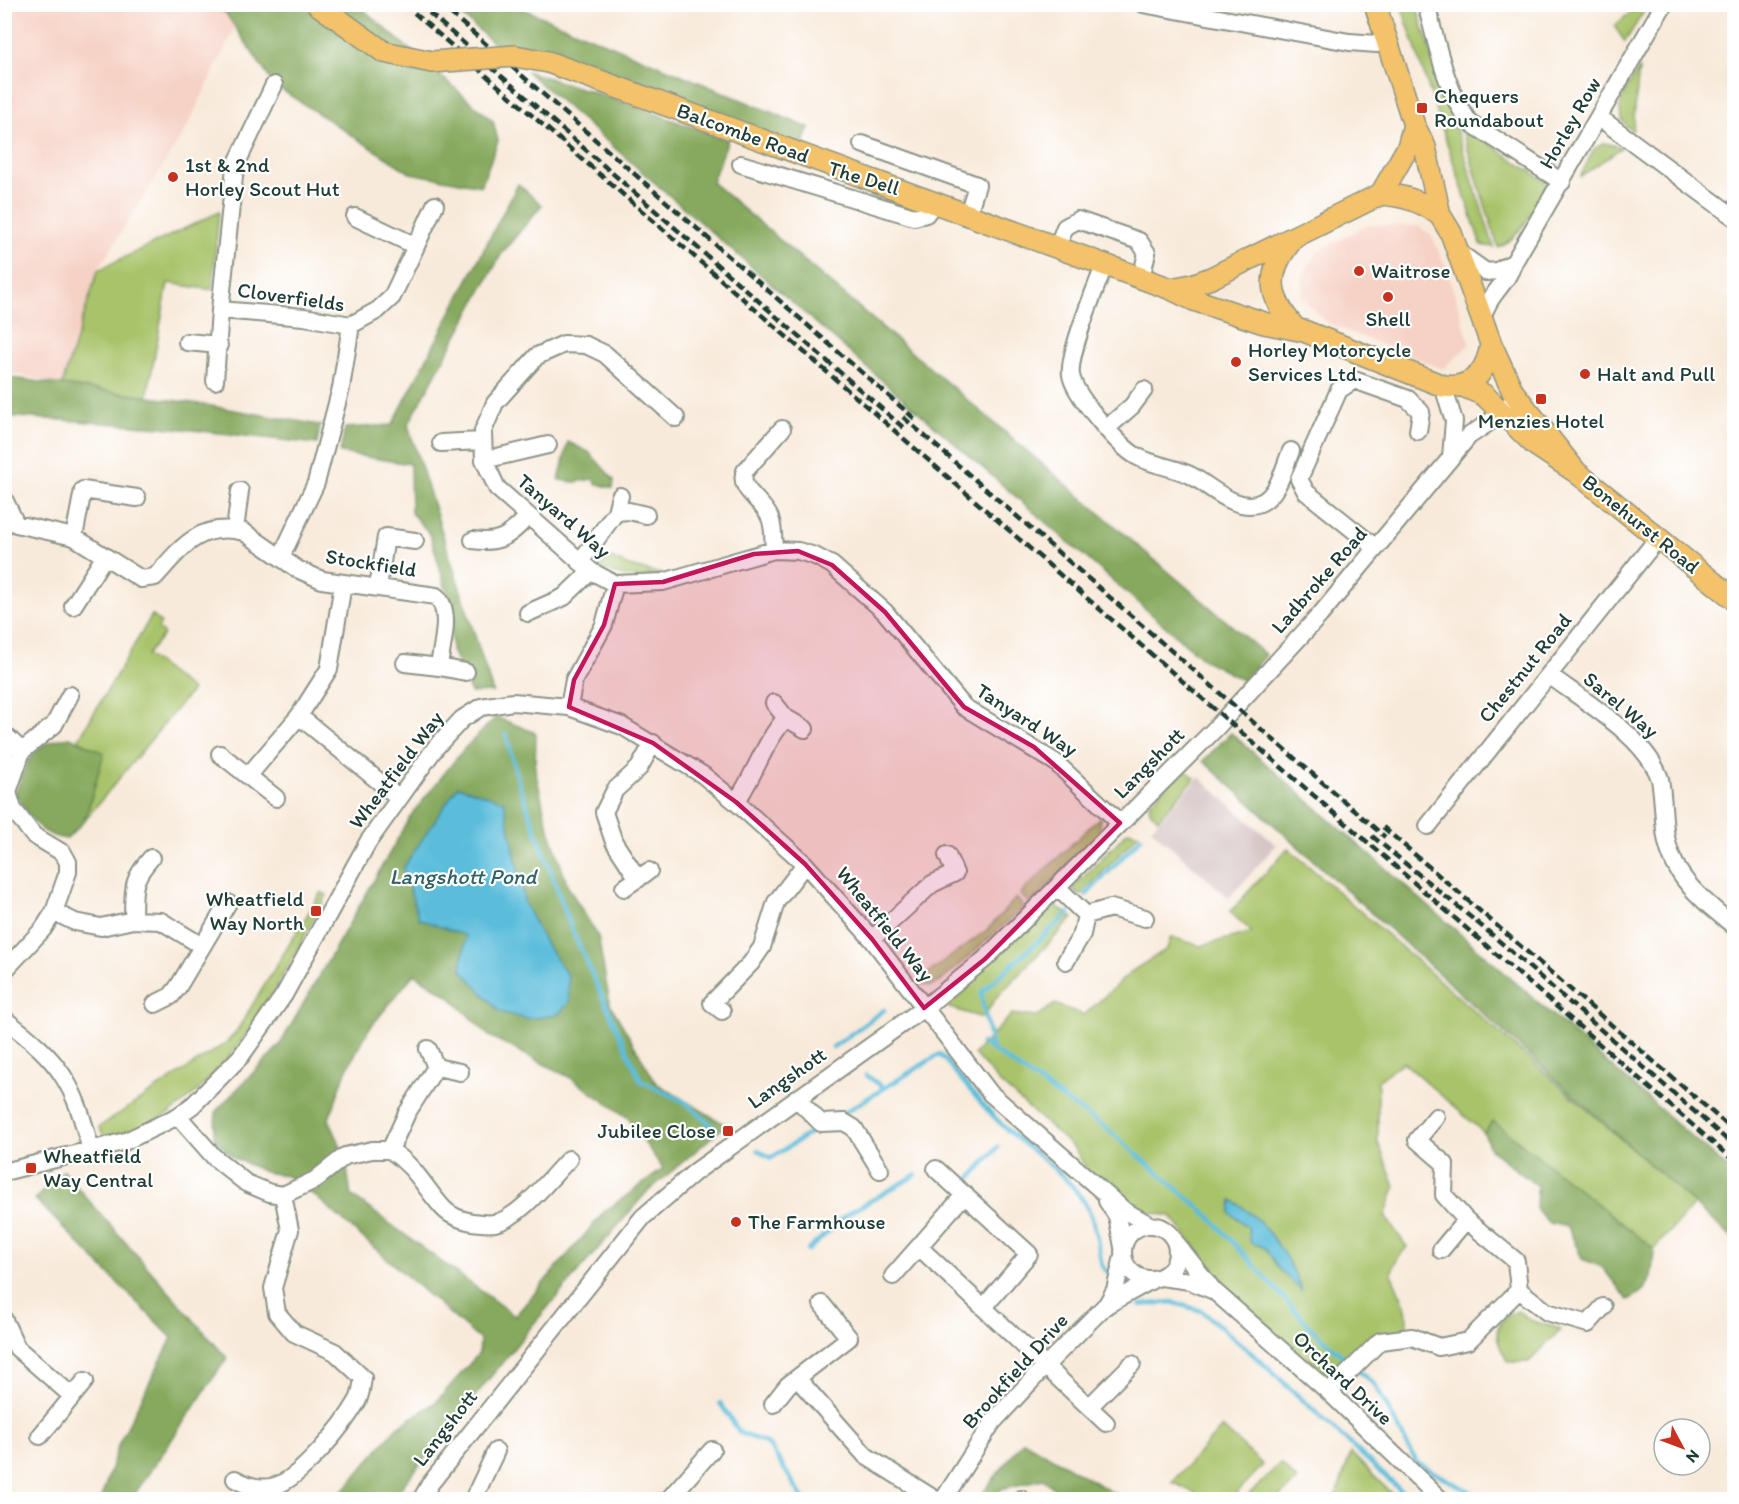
<svg xmlns="http://www.w3.org/2000/svg" width="1739" height="1504" font-family="Itim,sans-serif">
<style>
.built{fill:#f6d1c5}
.industrial{fill:#d1bfbf}
.green{fill:#a8c369;stroke:#64804e;stroke-width:1.5}
.forest{fill:#86a95d;stroke:#527348;stroke-width:1.5;fill-rule:evenodd}
.water{fill:#5cbddb;stroke:#3e7d88;stroke-width:1.5}
.lines{fill:none;stroke-linecap:round;stroke-linejoin:round}
.stream{stroke:#5cbddb;stroke-width:4.5}
.minor-casing{stroke:#8c9487;stroke-width:20}
.major-casing{stroke:#8c9487;stroke-width:24}
.minor{stroke:#fff;stroke-width:16}
.major{stroke:#f3c26a;stroke-width:21}
.rail{stroke:#1f3d34;stroke-width:4.5;stroke-dasharray:9 4.5;stroke-linecap:butt}
.major-bridge-casing{stroke:#8c9487;stroke-width:24;stroke-linecap:butt}
.major-bridge{stroke:#f3c26a;stroke-width:21}
.marked{fill:#c2185b;fill-opacity:0.2;stroke:#c2185b;stroke-width:4.5;stroke-linejoin:round}
.poi-dot{fill:#c8321e;stroke:#fff;stroke-width:2}
.labels{text-anchor:middle;stroke-width:4.5;stroke-linejoin:round;paint-order:stroke}
.poi-label{font-size:21px;fill:#1f3d34;stroke:#fff;text-anchor:start}
.street-label{font-size:21px;fill:#1f3d34;stroke:#fff}
.water-label{font-size:22px;font-style:italic;fill:#316366;stroke:#fff}
</style>
<rect width="100%" height="100%" fill="#fff"/>
<filter id="ink" filterUnits="userSpaceOnUse"><feTurbulence type="fractalNoise" baseFrequency=".0167" numOctaves="2"/><feDisplacementMap in="SourceGraphic" scale="12" xChannelSelector="R" yChannelSelector="G"/><feConvolveMatrix kernelMatrix="1 2 1 2 8 2 1 2 1" color-interpolation-filters="sRGB"/></filter>
<filter id="wash" filterUnits="userSpaceOnUse"><feTurbulence type="fractalNoise" baseFrequency=".008" numOctaves="4" result="noise"/><feDisplacementMap in="SourceGraphic" scale="24" xChannelSelector="R" yChannelSelector="G"/><feGaussianBlur stdDeviation="1.35" result="paint"/><feColorMatrix in="noise" values="0 0 0 0 0 0 0 0 0 0 0 0 0 0 0 0 0 1.4 0 .05"/><feComposite in="paint" operator="in"/></filter>
<g filter="url(#wash)">
<rect width="100%" height="100%" fill="#f8eada"/>
<path class="built" d="M5,5h244l-8,10 -55,114 -88,141 -36,115 -57,-14z
M1368,225l50,1 13,9 15,32 24,77 -27,25 -109,-43 -8,-4 -24,-24 1,-23 15,-24z"/>
<path class="industrial" d="M1199,777l77,68 -47,53 -78,-69z"/>
<path class="green" d="M1641,4l5,4 -21,34 -11,-16z
M1401,5h15l78,242 -13,-2z
M1639,68l-6,62h-2c-24,-17 -3,-43 8,-62z
M1460,124l85,57 1,5c-13,22 -24,52 -48,61z
M1604,143l18,4 -42,30 14,-28z
M219,212l-7,78 -44,-7 -21,114 -85,-12 36,-115z
M611,558l18,8 35,9c-25,3 -43,4 -66,-8z
M152,615l9,8 -3,6 6,5 -17,21 45,35 -107,130 18,-67 -25,-13z
M1183,768l12,10 -37,41 -8,-8 -1,-7z
M1100,817l-1,18 -69,69 -10,-10z
M1128,831l11,3 -59,62 -7,-8z
M1288,848l407,356 -41,45 -161,-128 -9,12 -81,-71 -25,19v61l17,45 -10,29 22,31c-27,29 -10,31 -1,62 2,9 0,20 0,29l-26,3 -51,51 -116,-102 -19,-43 -23,-31 -37,-6 -38,-24 -21,-37 -75,-66 -26,-29 38,-40 24,3 19,-13 29,11 48,-44 35,-22 4,-12 30,9 51,-14 -22,-20z
M321,892l6,3c-42,75 -80,160 -150,213 -19,15 -48,23 -72,30l-6,-11 128,-85 9,-10z
M1016,898l8,9 -84,75 -10,4 -8,-2 -3,-4 69,-51z
M1055,905l18,13 -77,80 -13,20 -36,-11 7,-10 75,-74 4,3z
M1518,1311l14,10 29,8 -32,33h-21c-14,-23 -18,-40 10,-51z
M1222,1427l41,38 -32,34h-24l-35,-17z
M1351,1453l46,46h-62z
M1280,1463l17,17 -19,19h-27l-3,-3z"/>
<path class="forest" d="M209,5h149l135,116 5,20 -17,45 -71,-13 -136,-88 -49,-73z
M450,5h64l295,123 -8,20 -267,-100 -37,-2z
M526,71l86,27 116,42 -16,42 554,473 -22,26 -40,-21z
M518,184l24,21 -40,48 -94,172 85,267 -22,1 -19,-43 -2,-46 -20,-70 -19,-21 -1,-49 -70,-11 5,-25 47,-3z
M4,377l196,27 120,21 -3,19 -144,-16 -168,-12z
M568,442l21,10 25,28 -1,8 -16,-4 -4,-5 -18,3 -16,-2z
M496,717l40,16 -1,36 11,50 22,68 30,49 12,68 46,79 70,42 -81,69 -114,133 -139,172h-56l60,-71 40,-26 43,-49 1,-13 -164,-143 -29,-21 -22,-4 -31,-14 -20,-19 2,-28 63,-65 133,-232 51,-64zM414,974l35,22 40,40 82,42 57,40 35,51 -58,42 -90,105 -164,-121 -6,-39 -16,-37 17,-48 23,-42z
M1231,733l503,441v66l-531,-479z
M70,737l34,16 -19,67 -18,19c-28,-2 -38,-24 -52,-45 12,-33 16,-51 55,-57z
M1493,1121l161,128c-2,26 0,39 -26,51l-26,-33 -20,-8 -14,-32 -19,-4 -13,-14 1,-23 -47,-37 -6,-16z
M63,1171l164,187 -95,140 2,1h-33l18,-56 53,-105 -137,-139z
M1023,1441l101,58h-58l-23,-20 -42,10 -7,10h-16z"/>
<path class="water" d="M458,786l46,15 21,103 19,37 24,35 1,27 -12,12 -30,4 -27,-7 -39,-43 5,-33 -47,-17 -16,-51z
M1232,1200c31,18 58,58 70,91l-23,-22 -14,-21 -15,-6 -2,-15 -18,-14z"/>
<g class="lines">
<path class="stream" d="M506,734l13,50 53,146 69,151 44,21 31,27
M1086,895l55,-57
M982,1043l124,85 103,88 103,113 39,35
M833,1047l51,-37
M992,1050l-11,-57 88,-80
M866,1075l18,13
M842,1114l98,-60c23,27 44,55 71,79 28,24 61,44 78,78 8,16 9,37 13,55l4,5
M758,1150l13,8 41,-26
M966,1183l32,-36
M808,1250l41,-37 67,-38
M1140,1305l32,-3 30,9 55,47 154,142
M1358,1370l18,16 41,77 68,37
M720,1403l20,30 24,9 7,6 33,52"/>
</g>
</g>
<g filter="url(#ink)">
<g class="lines">
<defs>
<path id="minor" d="M1143,4l206,38 28,2 11,-4
M1426,4c11,39 19,85 43,118l93,60
M274,85l-39,82 -15,143 84,7 47,8 27,-15 14,-13 24,-51 -61,-29
M1600,118l134,99
M862,144l115,41 -9,29
M741,164l173,53 12,-3 8,-11
M416,246l19,-41
M1057,248l8,-21 13,-7 61,21 8,12 -6,25
M1458,252l28,20 11,-1 17,-9
M1104,266c-9,24 -36,87 -33,109 3,20 48,71 65,81 18,10 39,11 56,20 20,11 46,38 70,26 17,-9 22,-35 29,-51
M1482,319c6,-25 25,-34 32,-57l150,-258
M187,342l32,3
M215,381l5,-71
M1443,386l11,35 -3,36
M676,418l-71,-64 -19,-9 -22,-1 -27,12 -42,47 -12,28 1,29 13,28 94,83 24,13 48,-2 111,-32 24,1 17,5 17,9 53,47 79,95 91,55 65,61
M1107,428l25,-22 12,-16
M441,443l40,-2
M484,460l64,-15
M4,499l12,25 58,13 67,42 14,-2c26,-29 45,-56 89,-45l53,37 25,11 114,16c17,15 5,51 3,71l-34,-4
M616,512l13,-1 17,4
M235,530l5,-39
M74,537l9,-47 54,8
M473,540c26,4 37,-4 54,-23
M1376,548l-70,-56 -7,-13 40,-89 15,-10 54,19 13,13 -3,19
M774,550c-1,-10 0,-23 -4,-32 -7,-18 -33,-28 -25,-47l37,-42
M281,557l35,-74 25,-95 10,-63
M580,562l36,-50 4,-16
M378,587l8,-50 29,4
M73,606l32,-50
M528,613l36,-16 27,-26
M439,667l27,5
M1549,675c35,26 97,62 111,104 3,17 3,34 5,51 5,46 36,69 69,96
M774,703l12,15 19,11
M569,707l5,-27 30,-55 11,-41
M299,716l99,81
M4,734l18,17
M220,754l56,44
M249,775l50,-59 30,-47 14,-85
M736,802c19,-27 28,-60 50,-84
M1428,826l230,-288
M638,879l-24,-37 -10,-30 11,-22 24,-22 14,-25
M1057,887l29,28 25,-7 34,10
M624,888l25,-17
M54,912l21,10 26,5 32,-7 28,1 41,25
M133,920c1,-30 -3,-38 18,-62
M872,939l60,-55 23,-11 -8,-18
M1066,961l16,-27 4,-19
M4,971l39,-42 11,-17 14,-40v-10l-5,-9 -30,-18 -20,-26 -5,-17 14,-41 32,-26 16,-30
M155,1004l16,-8 7,-9 50,-84
M722,1011l-10,-8 39,-40 11,-16 14,-45 29,-38
M4,1019c57,43 70,63 87,132
M428,1049l8,18 24,5
M796,1098l25,25 23,-1 10,6 26,42
M178,1116l36,41 32,26 24,10 13,2 32,-15 30,-24 27,-6h18c26,17 34,37 53,58 7,8 19,12 29,14 7,1 16,2 23,1 25,-5 56,-46 74,-64
M390,1150l17,-37 29,-46
M936,1169l93,85 -45,53
M4,1172l122,-31 52,-25 15,-11 48,-49 43,-61 84,-153 68,-95 26,-28 19,-12 32,-5 56,5 53,19 81,49 33,27 69,62 67,75 118,154 135,118 25,14
M1107,1201l10,15 6,31
M1123 1252a27 27 0 1 1 54 0a27 27 0 1 1-54 0Z
M1177,1244l36,46 116,102 112,108
M919,1247l187,176
M1441,1250l25,-30
M893,1276l72,-82
M1161,1277l29,4 22,9
M1519,1290l28,22 41,12 15,-17
M1106,1306l9,-16 8,-34
M4,1320l13,28 55,48
M797,1378l69,78 70,44
M1329,1392l51,-51 32,-4 27,10 29,-6 51,-51 -3,-29 -50,-41 -22,-25 1,-31 -28,-24 19,-23
M773,1404l15,-19 61,-47 -27,-34
M1089,1407l43,-43
M40,1436l45,-55
M235,1479c12,7 26,11 40,7 26,-8 69,-61 83,-86 3,-6 4,-15 5,-22l-28,-26 -41,-19 -17,-20 -4,-25 17,-58 -7,-35
M1021,1499v1
M421,1500l9,-16 213,-267 52,-45 229,-164 61,-49 231,-231 104,-113 149,-179 34,-23 7,-9
M473,1500l23,-49
M668,1500l44,-50
M943,1500l49,-77 53,-57 60,-60 47,-26"/>
<path id="major" d="M317,4l67,48
M1375,4l39,121 11,22 15,68 11,18 40,111 22,48 63,80
M515,56l33,6 623,227 23,11 70,23 40,8 139,55c29,4 44,-14 48,-42
M1381,194l27,-47 6,-22
M1292,240c-26,32 -25,55 2,87
M1171,289l21,-4 19,-7 170,-84c24,2 40,7 59,21
M1463,386l21,9 50,49 42,28 158,127"/>
</defs>
<use href="#minor" class="minor-casing"/>
<use href="#major" class="major-casing"/>
<use href="#minor" class="minor"/>
<use href="#major" class="major"/>
<path class="rail" d="M404,4l1330,1157
M419,4l487,426
M440,4l475,415
M903,417l482,420
M1383,827l351,304
M1372,836l118,97 244,213"/>
<defs>
<path id="major-bridge" d="M384,52l48,10 83,-6"/>
</defs>
<use href="#major-bridge" class="major-bridge-casing"/>
<use href="#major-bridge" class="major-bridge"/>
</g>
</g>
<path class="marked" d="M798,551l34,14 53,47 79,95 70,40 86,76 -135,136 -61,49 -52,-69 -67,-75 -69,-62 -83,-59 -84,-36 5,-27 30,-55 11,-41 48,-2 91,-28z"/>
<g class="poi-dot">
<rect x="1416" y="102" width="12" height="12" rx="3"/>
<circle cx="173" cy="177" r="6"/>
<circle cx="1359" cy="271" r="6"/>
<circle cx="1388" cy="297" r="6"/>
<circle cx="1236" cy="362" r="6"/>
<circle cx="1585" cy="374" r="6"/>
<rect x="1535" y="393" width="12" height="12" rx="3"/>
<rect x="310" y="905" width="12" height="12" rx="3"/>
<rect x="722" y="1125" width="12" height="12" rx="3"/>
<rect x="25" y="1162" width="12" height="12" rx="3"/>
<circle cx="736" cy="1222" r="6"/>
</g>
<g class="labels">
<g class="poi-label">
<text x="1434" y="103">Chequers<tspan x="1434" dy="24">Roundabout</tspan></text>
<text x="185" y="172">1st &amp; 2nd<tspan x="185" dy="24">Horley Scout Hut</tspan></text>
<text x="1371" y="278">Waitrose</text>
<text x="1388" y="326" text-anchor="middle">Shell</text>
<text x="1248" y="357">Horley Motorcycle<tspan x="1248" dy="24">Services Ltd.</tspan></text>
<text x="1597" y="381">Halt and Pull</text>
<text x="1541" y="428" text-anchor="middle">Menzies Hotel</text>
<text x="304" y="906" text-anchor="end">Wheatfield<tspan x="304" dy="24">Way North</tspan></text>
<text x="716" y="1138" text-anchor="end">Jubilee Close</text>
<text x="43" y="1163">Wheatfield<tspan x="43" dy="24">Way Central</tspan></text>
<text x="748" y="1229">The Farmhouse</text>
</g>
<g class="street-label">
<text transform="translate(1570 123) rotate(-60)" y="7">Horley Row</text>
<text transform="translate(743 133) rotate(20)" y="7">Balcombe Road</text>
<text transform="translate(864 178) rotate(17)" y="7">The Dell</text>
<text transform="translate(291 297) rotate(8)" y="7">Cloverfields</text>
<text transform="translate(564 516) rotate(41)" y="7">Tanyard Way</text>
<text transform="translate(1641 524) rotate(39)" y="7">Bonehurst Road</text>
<text transform="translate(371 563) rotate(9)" y="7">Stockfield</text>
<text transform="translate(1319 580) rotate(-49)" y="7">Ladbroke Road</text>
<text transform="translate(1525 668) rotate(-51)" y="7">Chestnut Road</text>
<text transform="translate(1621 705) rotate(40)" y="7">Sarel Way</text>
<text transform="translate(1027 720) rotate(33)" y="7">Tanyard Way</text>
<text transform="translate(1149 763) rotate(-45)" y="7">Langshott</text>
<text transform="translate(396 770) rotate(-53)" y="7">Wheatfield Way</text>
<text transform="translate(885 924) rotate(51)" y="7">Wheatfield Way</text>
<text transform="translate(787 1078) rotate(-35)" y="7">Langshott</text>
<text transform="translate(1015 1371) rotate(-48)" y="7">Brookfield Drive</text>
<text transform="translate(1343 1378) rotate(43)" y="7">Orchard Drive</text>
<text transform="translate(445 1428) rotate(-52)" y="7">Langshott</text>
</g>
<g class="water-label">
<text x="463" y="884">Langshott Pond</text>
</g>
</g>
<rect width="1739" height="1504" fill="none" stroke="#fff" stroke-width="24"/>
<g transform="translate(1682 1447) rotate(131)"><circle r="28" fill="#ffffff" stroke="#a5b1ae" stroke-width="1.5"/>
<path d="M0-4.5L10 22L0 15L-10 22Z" fill="#c8321e"/>
<text y="-9" font-size="16" font-weight="bold" text-anchor="middle" fill="#1f3d34">N</text>
</g>
</svg>
